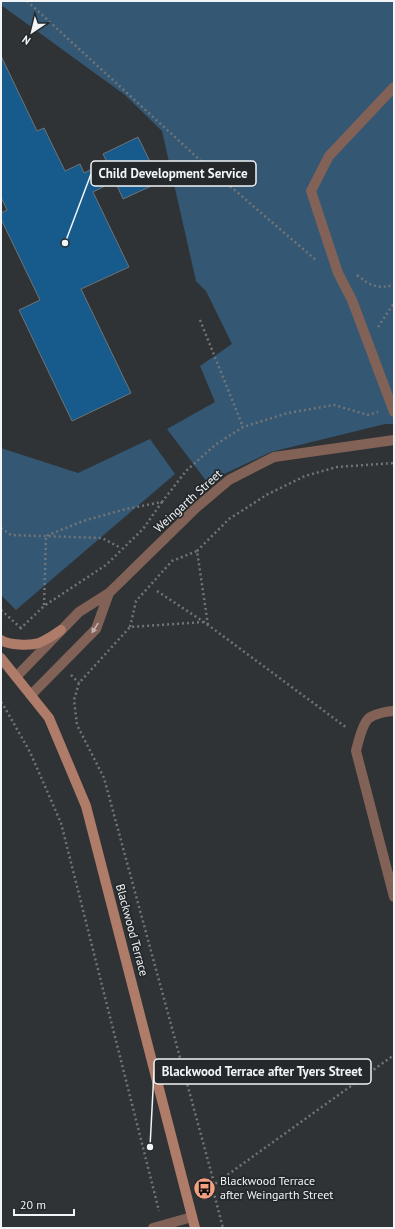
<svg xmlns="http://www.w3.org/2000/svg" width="395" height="1229" font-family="'PT Sans',sans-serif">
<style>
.green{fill:#345773}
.building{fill:#165b8b;stroke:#6e7377}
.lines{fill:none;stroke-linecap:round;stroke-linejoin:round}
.path{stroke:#717577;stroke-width:2.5;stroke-dasharray:2 3;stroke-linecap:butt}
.street{stroke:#826256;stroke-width:10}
.secondary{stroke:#ae7c68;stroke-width:10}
.oneway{fill:#c0b3af}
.labels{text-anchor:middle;stroke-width:3.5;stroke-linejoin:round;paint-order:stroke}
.street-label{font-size:12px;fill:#f2f5f7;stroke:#25292c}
.poi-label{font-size:12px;fill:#f2f5f7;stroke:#25292c;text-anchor:start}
.leader{fill:none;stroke:#f2f5f7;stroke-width:1.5}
.callout-dot{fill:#f2f5f7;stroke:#25292c;stroke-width:1.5}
.callout{fill:#25292c;stroke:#f2f5f7;stroke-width:1.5}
.callout-label{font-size:13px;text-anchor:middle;font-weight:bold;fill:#f2f5f7}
</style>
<rect width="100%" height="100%" fill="#2f3336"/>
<path class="green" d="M1,1h393v423h-9l-114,28 -64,30 -40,-53 48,-27 -15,-36 32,-22 -26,-53 -10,-10 -34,-150 -37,-36 -124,-90z
M150,439l25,35 -159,136 -15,-15v-147l77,25z"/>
<path class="building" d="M1,56l36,75 7,-3 21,43 15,-7 4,9 23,-11 -4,-8 35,-17 22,45 -37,17 -8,-18 -22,11 36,75 -48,22 50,104 -59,28 -53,-111 21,-10 -39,-81v-6l6,-3 -6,-13z"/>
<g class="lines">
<path class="path" d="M27,1l175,161 115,99
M357,275c13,11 21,14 37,10
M200,320l43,107
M378,327l16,-24
M162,502l-19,27 -37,36 -62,41 2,-70 37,-15 43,-12 36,-7 24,-31 29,-26 28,-18 45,-14 46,-8 34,10 10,-3
M1,528l10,7 91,3 17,9
M197,551l32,-32 39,-25 37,-18 32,-9 57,-4
M157,591l47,31 143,106
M1,610l21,19
M204,622l-74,5 -51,56 -5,17 3,25 27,53 109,401 -1,7 11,42
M130,627l6,-26 36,-40 25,-10 11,74
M20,629l24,-23
M71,675l8,8
M1,702l4,6 25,44 31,71 98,388
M203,1199l9,-13 182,-131"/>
<path class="street" d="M394,87l-65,69 -18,35 27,82 14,27 42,112
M16,677l63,-65 30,-19 88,-86 32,-27 45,-23 120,-17
M31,695l65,-66 13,-36
M394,711c-7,0 -19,3 -25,7 -7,6 -11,25 -13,33l38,146
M153,1228l39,-11"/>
<path class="secondary" d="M1,640c7,5 29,6 38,3 7,-3 15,-8 22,-13
M1,658l48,60 37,88 109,422"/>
</g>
<defs><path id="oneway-solid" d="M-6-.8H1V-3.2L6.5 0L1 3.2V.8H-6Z"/></defs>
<use class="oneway" href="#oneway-solid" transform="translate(95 628) rotate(123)"/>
<defs>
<symbol id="bus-disc" viewBox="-11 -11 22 22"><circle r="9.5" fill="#f2a080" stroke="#25292c"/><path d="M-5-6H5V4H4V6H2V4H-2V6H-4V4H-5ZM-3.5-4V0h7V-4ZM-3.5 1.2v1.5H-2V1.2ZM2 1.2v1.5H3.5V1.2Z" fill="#111"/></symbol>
</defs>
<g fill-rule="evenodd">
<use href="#bus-disc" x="192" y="1176" width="25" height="25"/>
</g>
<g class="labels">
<g class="street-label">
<text transform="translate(188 501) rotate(-42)" y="4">Weingarth Street</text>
<text transform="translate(132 930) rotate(75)" y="4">Blackwood Terrace</text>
</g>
<g class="poi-label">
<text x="220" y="1185">Blackwood Terrace<tspan x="220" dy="14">after Weingarth Street</tspan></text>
</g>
</g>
<path class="leader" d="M65 243L91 174M150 1147L154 1071"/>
<g class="callout-dot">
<circle cx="65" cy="243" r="4"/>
<circle cx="150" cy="1147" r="4"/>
</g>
<g class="callout">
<rect x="91" y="161" width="165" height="25" rx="4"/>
<rect x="154" y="1059" width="217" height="25" rx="4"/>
</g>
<g class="callout-label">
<text x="173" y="178">Child Development Service</text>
<text x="262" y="1076">Blackwood Terrace after Tyers Street</text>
</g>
<rect width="395" height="1229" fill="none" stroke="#f2f5f7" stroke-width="4"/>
<g transform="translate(32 32) rotate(215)" stroke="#25292c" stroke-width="3" paint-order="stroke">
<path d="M0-3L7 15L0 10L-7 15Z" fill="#f2f5f7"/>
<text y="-6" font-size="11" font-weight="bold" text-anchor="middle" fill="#f2f5f7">N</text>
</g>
<path d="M14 1209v6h60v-6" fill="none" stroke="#f2f5f7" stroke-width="2"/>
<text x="20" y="1209" font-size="12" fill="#f2f5f7" stroke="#25292c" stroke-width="3" paint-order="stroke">20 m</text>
</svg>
